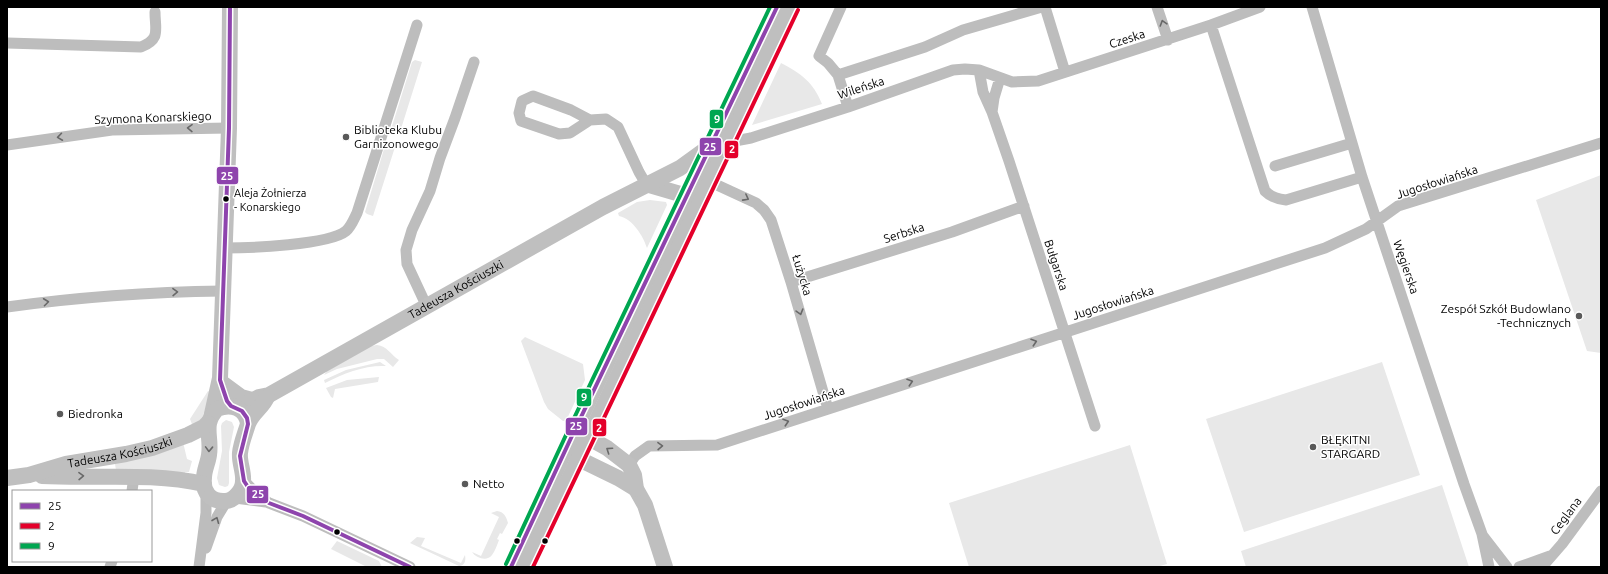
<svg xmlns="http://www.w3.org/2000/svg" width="1608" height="574" font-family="Ubuntu,sans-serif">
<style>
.green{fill:#e8e8e8}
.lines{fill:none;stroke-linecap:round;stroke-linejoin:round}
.street{stroke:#bdbdbd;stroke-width:11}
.secondary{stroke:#bfbfbf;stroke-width:16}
.bus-1-casing{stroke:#fff;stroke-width:7}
.bus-2-casing{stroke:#fff;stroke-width:7}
.bus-3-casing{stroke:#fff;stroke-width:7}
.bus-1{stroke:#8e44ad;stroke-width:4}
.bus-2{stroke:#e4002b;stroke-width:4}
.bus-3{stroke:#00a651;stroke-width:4}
.oneway{stroke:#686868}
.oneway2{stroke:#696969}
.poi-dot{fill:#595959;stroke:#fff;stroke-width:1.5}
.bus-dot{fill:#000;stroke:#fff;stroke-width:1.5}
.labels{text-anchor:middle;stroke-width:3;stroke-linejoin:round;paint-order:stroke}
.bus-label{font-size:11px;fill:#000;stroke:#fff;text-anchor:start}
.street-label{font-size:12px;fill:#000;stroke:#fff}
.poi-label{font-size:12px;fill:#000;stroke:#fff;text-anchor:start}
.line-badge{stroke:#fff;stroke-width:1.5}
.badge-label{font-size:11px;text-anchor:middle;font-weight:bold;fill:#fff}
</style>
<rect width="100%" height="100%" fill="#fff"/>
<path class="green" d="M415,60l7,2 -22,70 -6,-2 -2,-4 20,-64z
M781,63c21,11 32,19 41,41l-70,21z
M390,145l5,2 -22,69 -6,-2 -2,-2 19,-63 2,-3z
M1601,175v178l-14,-2 -51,-151z
M650,200l16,2 1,3 -20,43c-4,-12 -14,-29 -28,-32l-1,-3 19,-11z
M525,337l58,27 2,16 -19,41h-3l-15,-12 -4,-7 -23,-61z
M377,345c10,1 14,10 22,15l-6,7 -9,-8h-7l-40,10 -13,6 3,-4 44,-25z
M380,362l6,4c-21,-1 -42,7 -61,17l-1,-3 22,-10z
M1382,362l38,113 -176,57 -38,-113z
M379,377l-1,5 -43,7 -2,9 -2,-1 -5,-9 21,-8z
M208,391l3,2 -6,23 -12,11 -3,-8z
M226,420l6,2 2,5 -5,25v31l-1,3 -3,1 -6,-2 -2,-7 5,-27 -1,-25 1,-3z
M183,442l4,17 5,2 -3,11h-4l-1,4 -68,-6 -1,-6z
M1130,445l37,119 -11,3h-187l-20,-64z
M1442,485l27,82h-223l-5,-16z
M497,511c7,1 9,5 11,12l-6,11 -2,-1 -3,6 2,1c-2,5 -4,11 -7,15 -5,7 -16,3 -20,-3l9,4 18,-39 -8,-4z
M417,537l8,1 -4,8 40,17 4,-8c1,5 0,11 -6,11l-49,-23z
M337,541l42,20 3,6h-15l-36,-18z"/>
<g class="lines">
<path class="street" d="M841,7l-22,49 9,7 10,12 87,-28 38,-17 79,-23
M1045,7l20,65
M1157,7l11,33
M1312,7l50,170 102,307 18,50 7,33
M1211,25l54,166c6,6 12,8 21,9l76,-23
M7,43l134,4c20,-8 14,-17 14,-35
M979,70l4,22 9,20 17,49 86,265
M838,75l10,32
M992,112l2,-14 6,-20
M590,120l-20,13 -11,1 -38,-13 -2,-8 3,-12 11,-5 38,14 19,10 16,-1 12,8 21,45 7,12
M724,143l27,-5 97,-31 105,-37 12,-1 14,1 33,12 26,-1 173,-56 49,-18
M7,145l105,-15 117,-2
M1275,166l77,-23
M704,179l52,24 8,7 7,10 20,62 37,127
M225,248c24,0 104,-3 121,-17 5,-4 8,-12 11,-18l60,-188
M791,282l161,-50 72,-26
M7,307c72,-10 144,-15 216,-16
M427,307l-20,-43 -1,-14 6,-20 18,-39 10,-33 15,-40 19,-56
M629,465l6,-9 14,-10 68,-1 608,-197 41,-19 32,-23 203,-63
M244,481l17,17 8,5 34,13 107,51
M132,491l2,-15
M235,498l31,4
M1483,536l24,31
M206,548l11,-31 9,-15
M110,567l2,-6
M199,567l7,-54v-20
M1519,567l31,-11
M1542,567l20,-23 39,-53"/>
<g class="secondary">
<path d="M646,184l41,12"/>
<path d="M222,383l19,14 11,3"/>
<path id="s1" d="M236,407l6,-1 17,-9 10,-2 334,-188 77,-39 29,-21"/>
<path d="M212,414l8,-36 9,-250 1,-121"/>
<path d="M248,424c-2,-16 -17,-21 -31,-15 -15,16 -5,27 -8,46 -1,8 -5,15 -5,23 -2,14 7,24 21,23 9,0 18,-11 18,-20 1,-9 -4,-19 -3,-28 1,-10 5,-19 8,-29 4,-11 15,-17 19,-27"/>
<path d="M578,437l11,1 18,10 22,17 5,10 2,14 9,16 20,62"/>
<path d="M574,451l5,8 39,19 18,11"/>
<path d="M42,476c54,3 108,-4 162,8"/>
<path id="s2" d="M7,478l22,-3 37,-11 60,-10 26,-6 36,-13 16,-8 4,-4"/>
<path d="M511,567l60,-129 206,-431"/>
<path d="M526,567l41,-84 226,-476"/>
</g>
<defs>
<path id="bus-1" d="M230,7l-1,121 -9,252 7,21 4,5 11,5 5,7 1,6 -8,32 4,25 4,6 21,16 34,13 107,51
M511,567l60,-129 206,-431"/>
<path id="bus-2" d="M533,567l265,-557"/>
<path id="bus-3" d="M506,564l60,-129 204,-428"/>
</defs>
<use href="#bus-1" class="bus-1-casing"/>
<use href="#bus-2" class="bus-2-casing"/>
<use href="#bus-3" class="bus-3-casing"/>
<use href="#bus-1" class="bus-1"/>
<use href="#bus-2" class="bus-2"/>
<use href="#bus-3" class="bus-3"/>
</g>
<defs><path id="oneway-chevron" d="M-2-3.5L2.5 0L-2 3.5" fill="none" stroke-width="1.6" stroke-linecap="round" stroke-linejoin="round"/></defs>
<g class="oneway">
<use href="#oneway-chevron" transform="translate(1163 23) rotate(-107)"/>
<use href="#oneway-chevron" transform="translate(190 128) rotate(-179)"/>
<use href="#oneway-chevron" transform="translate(60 137) rotate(172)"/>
<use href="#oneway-chevron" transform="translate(746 198) rotate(28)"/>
<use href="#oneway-chevron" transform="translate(175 292) rotate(-1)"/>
<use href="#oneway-chevron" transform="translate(46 302) rotate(-7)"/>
<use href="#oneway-chevron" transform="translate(800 312) rotate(74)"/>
<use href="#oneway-chevron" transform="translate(1034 342) rotate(-18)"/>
<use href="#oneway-chevron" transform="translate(910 382) rotate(-18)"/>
<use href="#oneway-chevron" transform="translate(786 422) rotate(-18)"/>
<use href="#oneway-chevron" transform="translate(660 446) rotate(-1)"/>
<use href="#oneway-chevron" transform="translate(216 520) rotate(-68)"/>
</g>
<g class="oneway2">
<use href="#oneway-chevron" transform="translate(209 449) rotate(92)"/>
<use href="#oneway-chevron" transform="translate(609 450) rotate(-146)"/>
<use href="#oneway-chevron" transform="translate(81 476) rotate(-1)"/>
</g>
<g class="poi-dot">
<circle cx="346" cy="137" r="4"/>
<circle cx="1579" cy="316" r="4"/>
<circle cx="60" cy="414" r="4"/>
<circle cx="1313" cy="447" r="4"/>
<circle cx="465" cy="484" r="4"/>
</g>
<g class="bus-dot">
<circle cx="226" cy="199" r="3.5"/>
<circle cx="337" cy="532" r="3.5"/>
<circle cx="517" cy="541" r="3.5"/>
<circle cx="545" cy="541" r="3.5"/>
</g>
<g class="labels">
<g class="bus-label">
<text x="234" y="197">Aleja Żołnierza<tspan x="234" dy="14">- Konarskiego</tspan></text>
</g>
<g class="street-label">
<text transform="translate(1127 39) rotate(-18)" y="4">Czeska</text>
<text transform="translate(861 88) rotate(-18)" y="4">Wileńska</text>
<text transform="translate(153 118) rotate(-2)" y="4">Szymona Konarskiego</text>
<text transform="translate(1437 182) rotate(-18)" y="4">Jugosłowiańska</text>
<text transform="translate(904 233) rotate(-18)" y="4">Serbska</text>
<text transform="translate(1056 265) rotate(72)" y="4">Bułgarska</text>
<text transform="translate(1406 267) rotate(71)" y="4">Węgierska</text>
<text transform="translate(802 275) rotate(73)" y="4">Łużycka</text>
<text dy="4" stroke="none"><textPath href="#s1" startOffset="250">Tadeusza Kościuszki</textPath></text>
<text transform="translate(1113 303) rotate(-18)" y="4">Jugosłowiańska</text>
<text transform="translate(804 403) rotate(-18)" y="4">Jugosłowiańska</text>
<text dy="4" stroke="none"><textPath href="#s2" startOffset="116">Tadeusza Kościuszki</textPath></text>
<text transform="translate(1566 516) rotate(-53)" y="4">Ceglana</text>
</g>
<g class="poi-label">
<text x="354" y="134">Biblioteka Klubu<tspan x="354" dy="14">Garnizonowego</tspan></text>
<text x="1571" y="313" text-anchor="end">Zespół Szkół Budowlano<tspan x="1571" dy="14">-Technicznych</tspan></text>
<text x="68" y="418">Biedronka</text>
<text x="1321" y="444">BŁĘKITNI<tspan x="1321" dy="14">STARGARD</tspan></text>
<text x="473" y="488">Netto</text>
</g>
</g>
<g class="line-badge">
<rect x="709" y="109" width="15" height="20" rx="4" fill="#00a651"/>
<rect x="699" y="137" width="23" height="19" rx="4" fill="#8e44ad"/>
<rect x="724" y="140" width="15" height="19" rx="4" fill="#e4002b"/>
<rect x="216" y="166" width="23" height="19" rx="4" fill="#8e44ad"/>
<rect x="576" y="388" width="16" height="19" rx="4" fill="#00a651"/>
<rect x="565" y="417" width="23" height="19" rx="4" fill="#8e44ad"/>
<rect x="592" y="418" width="15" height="19" rx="4" fill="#e4002b"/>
<rect x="246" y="485" width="23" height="19" rx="4" fill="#8e44ad"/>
</g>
<g class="badge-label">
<text x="717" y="123">9</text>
<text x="710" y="151">25</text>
<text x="732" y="153">2</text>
<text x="227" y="180">25</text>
<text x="584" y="401">9</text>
<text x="576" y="430">25</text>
<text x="599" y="432">2</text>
<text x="258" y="498">25</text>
</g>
<rect width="1608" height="574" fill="none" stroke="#000000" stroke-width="16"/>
<rect x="12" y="490" width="140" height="72" fill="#ffffff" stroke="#999999"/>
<rect x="20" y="503" width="20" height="6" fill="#8e44ad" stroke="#999999"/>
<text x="48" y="510" font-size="12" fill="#000000">25</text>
<rect x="20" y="523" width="20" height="6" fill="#e4002b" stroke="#999999"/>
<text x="48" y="530" font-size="12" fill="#000000">2</text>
<rect x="20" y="543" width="20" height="6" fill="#00a651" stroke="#999999"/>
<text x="48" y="550" font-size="12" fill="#000000">9</text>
</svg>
